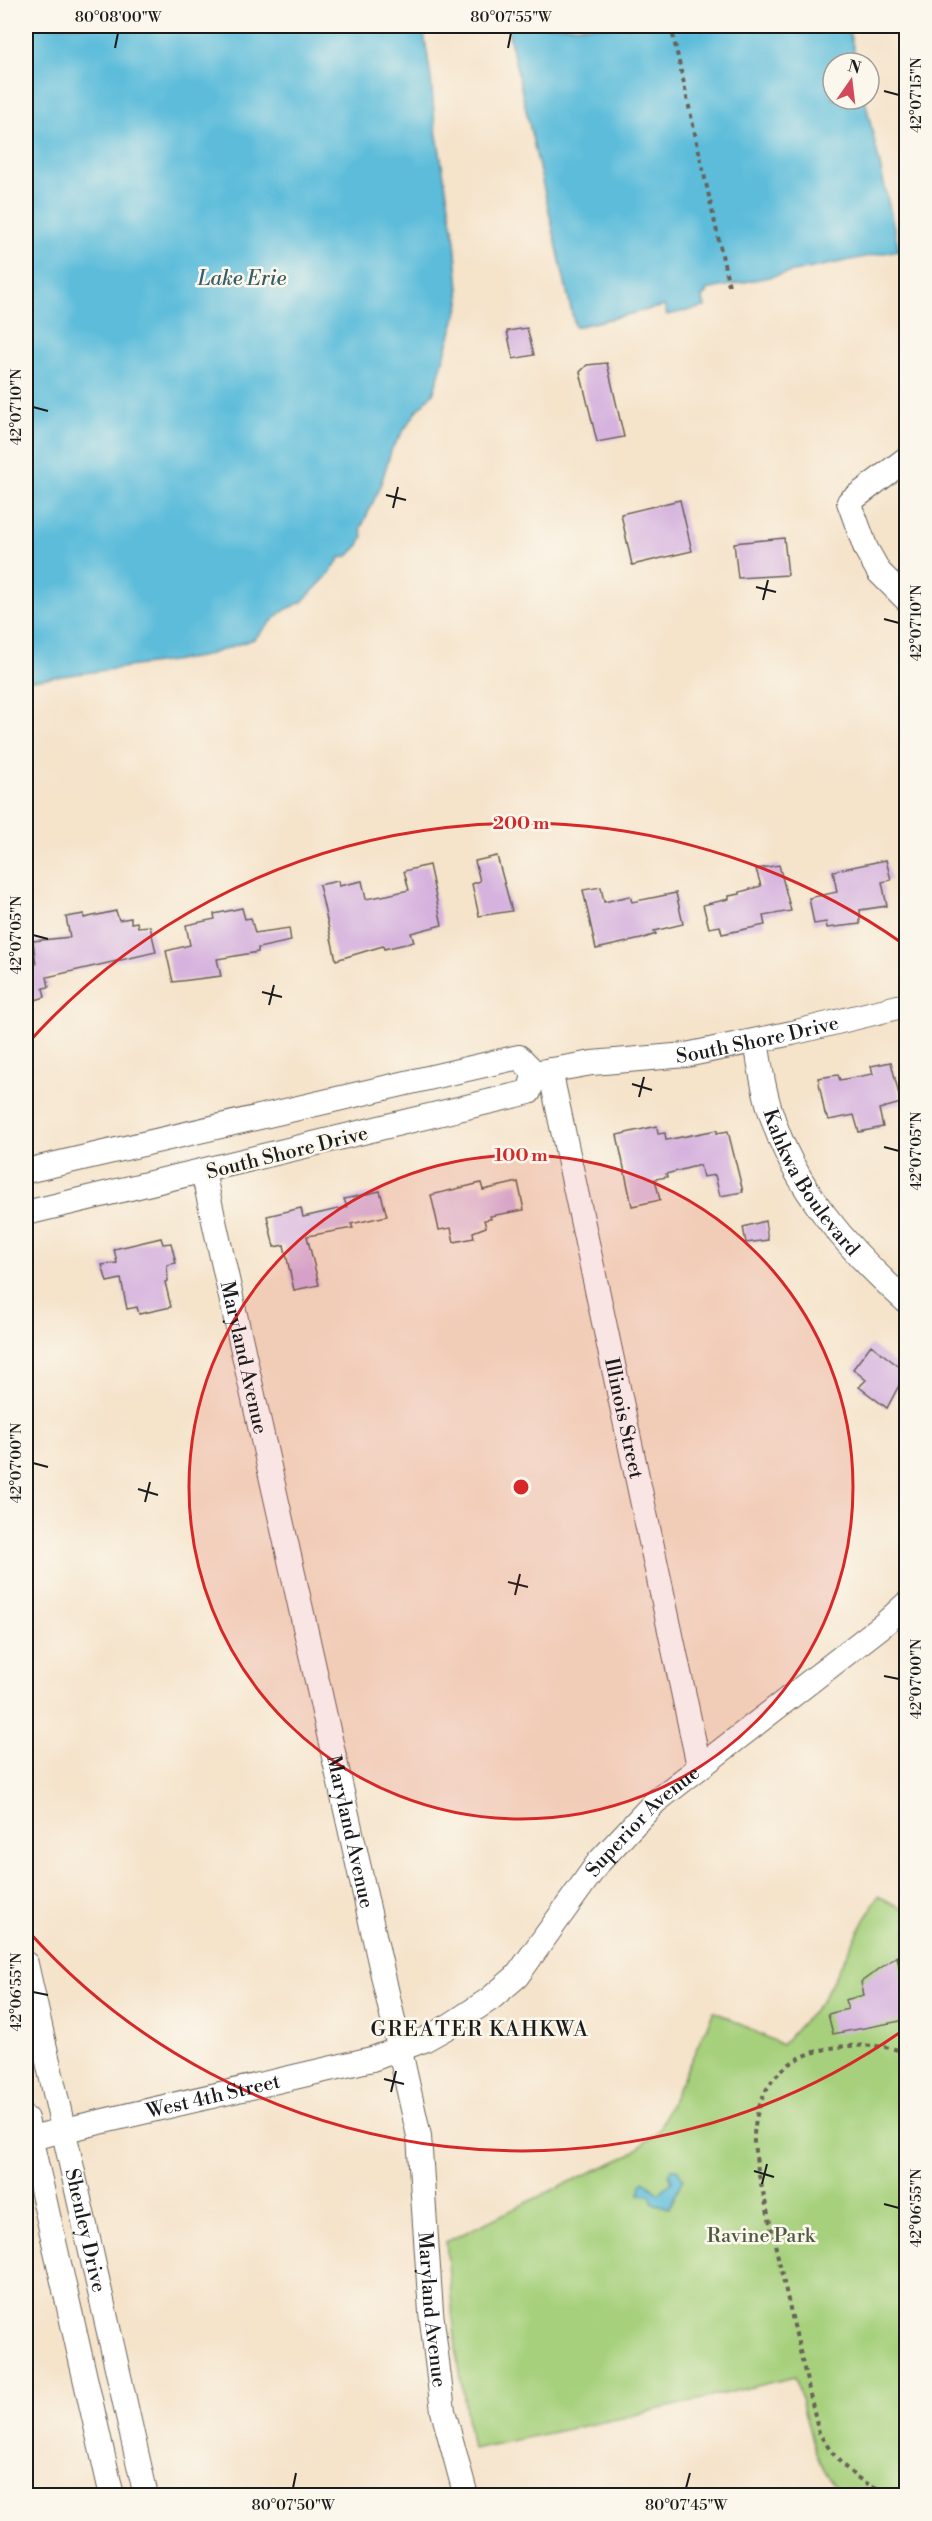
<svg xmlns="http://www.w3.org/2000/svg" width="932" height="2521" font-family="'Libre Bodoni',serif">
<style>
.green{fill:#a6d07c;stroke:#61764c;stroke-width:1.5}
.water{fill:#5bbcda;stroke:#3c6c7b;stroke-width:1.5}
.building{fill:#d6b2de}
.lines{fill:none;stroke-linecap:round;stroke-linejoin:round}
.minor-casing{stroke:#686259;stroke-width:26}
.path{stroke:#686259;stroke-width:4;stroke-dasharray:4.5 4.5;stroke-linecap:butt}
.minor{stroke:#fff;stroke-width:24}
.ticks{fill:none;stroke:#1c1c1c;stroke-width:2}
.ring{fill:none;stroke:#d62828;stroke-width:3}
.labels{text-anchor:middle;stroke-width:5;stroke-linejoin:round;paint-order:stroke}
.street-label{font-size:20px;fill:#1c1c1c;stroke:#fbf7ec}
.park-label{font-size:20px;fill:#4c5b3e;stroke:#fbf7ec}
.water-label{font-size:21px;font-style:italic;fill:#355c68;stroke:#fbf7ec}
.neighbourhood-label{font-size:21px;letter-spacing:1.5px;fill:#1c1c1c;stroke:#fbf7ec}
.centre{fill:#d62828;stroke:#fbf7ec;stroke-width:3}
.ring-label{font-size:18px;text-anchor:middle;font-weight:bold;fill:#d62828;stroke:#fbf7ec;stroke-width:5;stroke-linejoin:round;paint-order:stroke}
.neatline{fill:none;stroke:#1c1c1c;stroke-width:2}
.ticks-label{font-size:15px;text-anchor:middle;fill:#1c1c1c}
</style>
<rect width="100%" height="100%" fill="#fbf7ec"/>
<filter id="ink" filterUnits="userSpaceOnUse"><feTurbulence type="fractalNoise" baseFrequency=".0167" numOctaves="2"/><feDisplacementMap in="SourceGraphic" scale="12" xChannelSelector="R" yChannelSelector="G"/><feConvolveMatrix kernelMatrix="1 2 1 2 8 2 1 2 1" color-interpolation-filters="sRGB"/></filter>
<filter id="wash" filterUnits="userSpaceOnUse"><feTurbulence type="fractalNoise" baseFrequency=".008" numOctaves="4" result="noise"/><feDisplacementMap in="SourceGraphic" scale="24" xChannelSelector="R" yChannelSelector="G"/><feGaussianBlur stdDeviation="1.35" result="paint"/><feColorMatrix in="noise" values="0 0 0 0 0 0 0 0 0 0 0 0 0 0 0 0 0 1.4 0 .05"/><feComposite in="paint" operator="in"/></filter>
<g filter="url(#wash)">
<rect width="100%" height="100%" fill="#f5e3ca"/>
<path class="green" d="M878,1896l28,14v585c-13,0 -44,4 -56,0 -36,-9 -44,-87 -55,-118l-173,41 -150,31 -16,-101 -10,-106 125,-61 59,-26 28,-24 56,-120 68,34 39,-43z"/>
<path class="water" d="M26,26h397l8,52 4,46 20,116 5,63 -26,89 -18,20 -24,36 -12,39 -19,41 2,8 -4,9 -11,11 -8,2 -10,15 -28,29 -21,10 -27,27 -53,18 -175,24z
M507,26h341l9,37h-24v36h32l34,151 -193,40v5l-4,1 3,11 -38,8 -3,-9 -89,21z
M671,2169h6l6,9 -14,30 -16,-5 -3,-8 -11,-1 2,-9 3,-4 15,12 13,-11 -3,-8z"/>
<g id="blocks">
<path class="building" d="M527,328l7,27 -21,4 -6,-28z
M607,363l17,74 -27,5 -17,-70 7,-7z
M680,500l12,51 -60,14 -11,-51z
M784,538l4,37 -50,3 -4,-35z
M497,856l15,55 -33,5 -7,-32 8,-3 -5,-20z
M886,860l5,20 -9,2 5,24 -27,4v14l-33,4 -1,-6 -12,2 -5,-26 28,-6 -4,-21z
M429,865l13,60 -31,8 3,9 -30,7 -1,-3 -47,14 -17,-75 19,-4 1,5 23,-5 4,18 21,-4 22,-5 -5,-19z
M779,865l12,46 -28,5 2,9 -43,9 -2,-8 -11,2 -6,-23 26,-6v-3l11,-2v-2l21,-6 -5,-17z
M601,887l3,15 26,-6 2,6 44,-9 7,31 -29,7 2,3 -15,5 -45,10 -13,-59z
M242,908l3,11 6,-1 4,15 34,-5 2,13 -33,7v4l-41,7 4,17 -48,6 -7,-31 24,-6 -4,-20 29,-6 -1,-5z
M116,911l3,9 12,-2v5l6,-1 1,5 12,-1 6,26 -109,25 2,10 -6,1 2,9 -19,6v-56l5,-1 5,19 -3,-24 37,-4 -4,-20 18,-3v4z
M891,1062l10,41 -22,6 4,18 -24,5 -5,-17 -25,5 -4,-6 -7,-36 20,-3 2,5 33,-6 -2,-8z
M657,1126l1,8 7,-1 1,7 51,-10v3l11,-2 15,61 -23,4 -5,-21 -12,2 -3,-12 -34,9 1,3 -12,2 5,21 -28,6 -15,-71z
M518,1182l6,28 -34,6 1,3 -7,1 2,7 -13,5 1,6 -20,4 -3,-14 -12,2 -8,-35 50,-12 2,7z
M380,1191l7,25 -36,8 2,4 -46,8 12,49 -25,5 -10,-45 -10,2 -7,-31 34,-8 2,9 44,-10 -3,-8z
M765,1221l3,19 -22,3 -3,-16z
M161,1238l2,6 8,-1 5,20 -9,2 1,16 -3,1 6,25 -32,7 -2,-7 -10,2 -6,-30 -14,3 -5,-17 15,-2 -3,-14z
M871,1345l35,27 -19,36 -28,-21 7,-7 -13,-11z
M897,1956l9,42v22l-73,14 -5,-20 20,-5 -3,-9 19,-5 -3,-13z"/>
</g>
</g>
<g filter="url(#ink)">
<use href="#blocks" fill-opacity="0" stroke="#686259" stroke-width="1.5"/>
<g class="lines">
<defs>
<g id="minor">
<path d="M906,459l-57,43 17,47 13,23 27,27"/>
<path id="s1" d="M756,1041c4,24 7,49 15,72 23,76 78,137 135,188"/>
<path id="s2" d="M550,1070l149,696"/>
<path id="s3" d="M535,1073l57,-10 94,-8 106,-22 114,-28"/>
<path d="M26,1171l493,-114 16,16 -6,19 -8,2 -495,119"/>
<path id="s4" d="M203,1172l216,964 12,176 12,99 23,85"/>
<path id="s5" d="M26,1964l120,532"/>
<path d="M26,2119l86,377"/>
<path id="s6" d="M26,2139l346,-80 52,-19 25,-14 41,-27 27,-23 81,-113 57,-61 228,-177 23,-21"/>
</g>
</defs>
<use href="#minor" class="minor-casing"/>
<path class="path" d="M671,26l58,260
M906,2053c-19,-8 -38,-8 -58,-7 -56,4 -89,31 -94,88 -1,12 3,25 4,37l61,262c20,33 46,60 87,60"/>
<use href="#minor" class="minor"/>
</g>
</g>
<path class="ticks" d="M115,48l3,-15M508,48l3,-15M884,91l15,4M33,407l15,4M386,495l20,5M393,508l5,-21M756,587l20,5M763,600l5,-20M884,619l15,4M33,935l15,4M262,992l20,5M269,1005l5,-20M632,1084l20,6M639,1097l5,-20M884,1147l15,4M33,1463l15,4M138,1489l20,6M145,1502l5,-20M508,1582l20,5M515,1595l5,-21M884,1676l15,3M33,1992l15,3M384,2079l20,5M391,2092l5,-21M754,2171l20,6M762,2184l5,-20M884,2204l15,4M293,2488l3,-15M686,2488l4,-15"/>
<circle cx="521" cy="1487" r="332" fill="#d62828" fill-opacity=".12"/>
<g class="ring">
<circle cx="521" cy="1487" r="332"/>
<path d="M902 2031A664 664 0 0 1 28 1931M28 1043A664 664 0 0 1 902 943"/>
</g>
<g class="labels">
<g class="street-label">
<text dy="7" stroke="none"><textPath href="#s3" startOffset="225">South Shore Drive</textPath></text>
<text transform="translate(287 1152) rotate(-14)" y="7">South Shore Drive</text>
<text dy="7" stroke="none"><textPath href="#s1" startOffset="154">Kahkwa Boulevard</textPath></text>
<text dy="7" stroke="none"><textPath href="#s4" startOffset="190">Maryland Avenue</textPath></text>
<text dy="7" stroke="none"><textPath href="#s2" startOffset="356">Illinois Street</textPath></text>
<text dy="7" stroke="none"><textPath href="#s6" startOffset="724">Superior Avenue</textPath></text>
<text dy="7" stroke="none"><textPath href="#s4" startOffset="676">Maryland Avenue</textPath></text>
<text dy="7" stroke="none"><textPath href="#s6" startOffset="192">West 4th Street</textPath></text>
<text dy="7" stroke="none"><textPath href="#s5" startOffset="273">Shenley Drive</textPath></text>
<text dy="7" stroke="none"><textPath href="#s4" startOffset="1162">Maryland Avenue</textPath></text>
</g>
<g class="park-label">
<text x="761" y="2242">Ravine Park</text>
</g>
<g class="water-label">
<text x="242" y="285">Lake Erie</text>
</g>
<g class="neighbourhood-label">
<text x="480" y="2036">GREATER KAHKWA</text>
</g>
</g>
<circle cx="521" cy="1487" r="9" class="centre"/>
<g class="ring-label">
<text x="521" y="829">200 m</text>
<text x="521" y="1161">100 m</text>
</g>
<rect width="932" height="2521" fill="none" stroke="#fbf7ec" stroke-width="66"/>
<g transform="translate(851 81) rotate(14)"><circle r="28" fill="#fbf7ec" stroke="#a29f99" stroke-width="1.5"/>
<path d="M0-4.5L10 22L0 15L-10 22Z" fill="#d1495b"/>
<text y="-9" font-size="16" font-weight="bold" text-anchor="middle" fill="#1c1c1c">N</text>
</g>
<rect x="33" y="33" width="866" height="2455" class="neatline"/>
<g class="ticks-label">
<text x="118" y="22">80°08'00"W</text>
<text x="511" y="22">80°07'55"W</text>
<text transform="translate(916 95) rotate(-90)" y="5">42°07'15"N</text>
<text transform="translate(16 407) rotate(-90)" y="5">42°07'10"N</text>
<text transform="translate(916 623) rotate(-90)" y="5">42°07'10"N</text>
<text transform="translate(16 935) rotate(-90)" y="5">42°07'05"N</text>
<text transform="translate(916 1151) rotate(-90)" y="5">42°07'05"N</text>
<text transform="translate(16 1463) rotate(-90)" y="5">42°07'00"N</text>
<text transform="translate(916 1679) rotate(-90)" y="5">42°07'00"N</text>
<text transform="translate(16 1992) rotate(-90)" y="5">42°06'55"N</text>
<text transform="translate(916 2208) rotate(-90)" y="5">42°06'55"N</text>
<text x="293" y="2510">80°07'50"W</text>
<text x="686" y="2510">80°07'45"W</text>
</g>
</svg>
